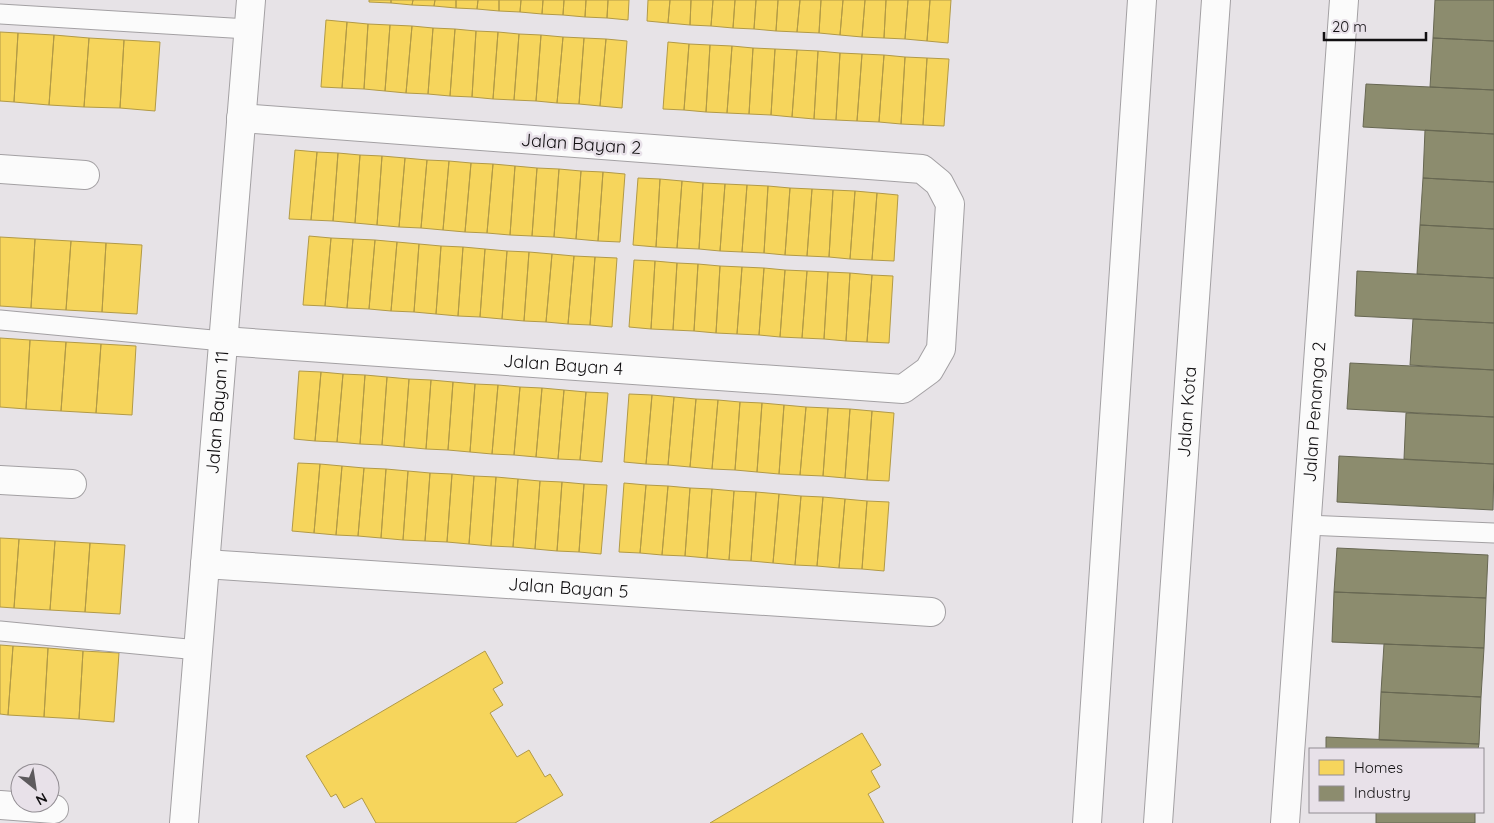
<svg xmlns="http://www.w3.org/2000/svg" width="1494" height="823" font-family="Quicksand,sans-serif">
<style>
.homes{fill:#f6d55c;stroke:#b29a46}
.industry{fill:#8c8c6e;stroke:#676752}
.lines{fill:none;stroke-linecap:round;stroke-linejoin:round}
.lane-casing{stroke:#a3a0a3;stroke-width:21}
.street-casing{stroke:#a3a0a3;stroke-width:30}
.secondary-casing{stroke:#a3a0a3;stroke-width:30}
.lane{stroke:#fbfbfb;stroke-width:19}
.street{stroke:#fbfbfb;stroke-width:28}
.secondary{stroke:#fbfbfb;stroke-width:28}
.labels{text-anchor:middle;stroke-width:5;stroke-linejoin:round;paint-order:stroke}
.street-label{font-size:18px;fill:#121012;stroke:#e8e1e9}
</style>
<rect width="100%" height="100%" fill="#e7e3e7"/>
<path class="homes" d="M369,0h22v3l-22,-1z
M391,0h22l-1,5 -21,-2z
M413,0h22l-1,6 -22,-1z
M435,0h21v8l-22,-2z
M456,0h22l-1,9 -21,-1z
M478,0h21v11l-22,-2z
M499,0h22l-1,12 -21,-1z
M521,0h22l-1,14 -22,-2z
M543,0h21l-1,15 -21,-1z
M564,0h22l-1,17 -22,-2z
M586,0h22l-1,18 -22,-1z
M608,0h21l-1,20 -21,-2z
M648,0h22l-2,23 -21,-2z
M670,0h21l-1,25 -22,-2z
M691,0h22l-2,26 -21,-1z
M713,0h22l-2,28 -22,-2z
M735,0h21l-2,29 -21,-1z
M756,0h22l-2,31 -22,-2z
M778,0h22l-3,32 -21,-1z
M800,0h21l-2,33 -22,-1z
M821,0h22l-3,35 -21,-2z
M843,0h22l-3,37 -22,-2z
M865,0h21l-2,38 -22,-1z
M886,0h22l-3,39 -21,-1z
M908,0h22l-3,41 -22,-2z
M930,0h21l-3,43 -21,-2z
M326,20l21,2 -5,66 -21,-1z
M347,22l21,2 -4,65 -22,-1z
M368,24l22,1 -5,66 -21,-2z
M390,25l22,1 -6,67 -21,-2z
M412,26l21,2 -5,66 -22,-1z
M433,28l22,1 -5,67 -22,-2z
M455,29l21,2 -4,66 -22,-1z
M476,31l22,1 -5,67 -21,-2z
M0,32l18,1 -4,69 -14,-1z
M498,32l21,2 -5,66 -21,-1z
M18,33l36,2 -5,70 -35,-3z
M519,34l22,1 -5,66 -22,-1z
M54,35l35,3 -5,69 -35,-2z
M541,35l22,2 -6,66 -21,-2z
M563,37l21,1 -5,66 -22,-1z
M89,38l35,2 -4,68 -36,-1z
M584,38l22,1 -6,67 -21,-2z
M606,39l21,2 -5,67 -22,-2z
M124,40l36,2 -5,69 -35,-3z
M668,42l21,2 -5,66 -21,-1z
M689,44l21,1 -4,67 -22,-2z
M710,45l22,1 -5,67 -21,-1z
M732,46l21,2 -4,66 -22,-1z
M753,48l22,1 -4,66 -22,-1z
M775,49l22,1 -5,67 -21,-2z
M797,50l21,1 -4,68 -22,-2z
M818,51l22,2 -4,67 -22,-1z
M840,53l22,1 -5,67 -21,-1z
M862,54l22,1 -5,67 -22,-1z
M884,55l21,2 -4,67 -22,-2z
M905,57l22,1 -4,67 -22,-1z
M927,58l22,1 -5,67 -21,-1z
M295,150l22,2 -6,68 -22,-1z
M317,152l21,1 -5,68 -22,-1z
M338,153l22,2 -5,68 -22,-2z
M360,155l22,1 -5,69 -22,-2z
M382,156l23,2 -6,69 -22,-2z
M405,158l22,2 -6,68 -22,-1z
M427,160l22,1 -6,69 -22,-2z
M449,161l22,2 -6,69 -22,-2z
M471,163l22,1 -6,69 -22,-1z
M493,164l22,2 -5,69 -23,-2z
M515,166l22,2 -5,68 -22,-1z
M537,168l22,1 -5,68 -22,-1z
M559,169l22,2 -5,68 -22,-2z
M581,171l22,1 -5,69 -22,-2z
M603,172l22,2 -5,68 -22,-1z
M638,178l22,1 -4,68 -23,-2z
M660,179l22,2 -5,67 -21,-1z
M682,181l21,2 -4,66 -22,-1z
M703,183l22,1 -5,67 -21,-2z
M725,184l22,1 -5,67 -22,-1z
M747,185l21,1 -4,67 -22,-1z
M768,186l22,2 -5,67 -21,-2z
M790,188l22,1 -5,67 -22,-1z
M812,189l21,1 -4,67 -22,-1z
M833,190l22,1 -5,68 -21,-2z
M855,191l22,2 -5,67 -22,-1z
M877,193l21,2 -4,66 -22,-1z
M309,236l22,2 -6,68 -22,-1z
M0,237l35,2 -4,69 -31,-2z
M331,238l22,1 -6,69 -22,-2z
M35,239l36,2 -5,69 -35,-2z
M353,239l22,1 -6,69 -22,-1z
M375,240l22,2 -6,69 -22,-2z
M71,241l35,2 -4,69 -36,-2z
M397,242l22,2 -5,68 -23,-1z
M106,243l36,2 -5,69 -35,-2z
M419,244l22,2 -5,68 -22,-2z
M441,246l22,1 -5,69 -22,-2z
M463,247l22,2 -5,68 -22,-1z
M485,249l22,2 -5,68 -22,-2z
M507,251l22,1 -5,69 -22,-2z
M529,252l23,2 -6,68 -22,-1z
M552,254l22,2 -6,68 -22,-2z
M574,256l21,1 -5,68 -22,-1z
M595,257l22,1 -5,69 -22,-2z
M634,260l21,1 -4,68 -22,-2z
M655,261l22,2 -4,67 -22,-1z
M677,263l21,1 -4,67 -21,-1z
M698,264l22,2 -4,67 -22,-2z
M720,266l22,1 -5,67 -21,-1z
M742,267l22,1 -5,67 -22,-1z
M764,268l21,2 -5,67 -21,-2z
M785,270l22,1 -5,67 -22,-1z
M807,271l21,1 -4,67 -22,-1z
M828,272l22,1 -4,68 -22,-2z
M850,273l22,2 -5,67 -21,-1z
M872,275l21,1 -4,67 -22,-1z
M0,338l30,2 -4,69 -26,-2z
M30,340l36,2 -5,69 -35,-2z
M66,342l35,2 -5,69 -35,-2z
M101,344l35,2 -4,69 -36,-2z
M299,371l22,1 -6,69 -21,-2z
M321,372l22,2 -6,68 -22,-1z
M343,374l22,1 -5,69 -23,-2z
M365,375l22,2 -5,68 -22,-1z
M387,377l22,2 -5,68 -22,-2z
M409,379l22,1 -5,69 -22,-2z
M431,380l22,2 -5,68 -22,-1z
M453,382l22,2 -5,68 -22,-2z
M475,384l23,1 -6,69 -22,-2z
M498,385l22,2 -6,68 -22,-1z
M520,387l22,1 -6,69 -22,-2z
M542,388l22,2 -6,69 -22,-2z
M564,390l22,2 -6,68 -22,-1z
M586,392l22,1 -6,69 -22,-2z
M629,394l23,1 -6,69 -22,-2z
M652,395l22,2 -6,68 -22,-1z
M674,397l22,2 -6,68 -22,-2z
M696,399l22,1 -6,69 -22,-2z
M718,400l22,2 -5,68 -23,-1z
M740,402l22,1 -5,69 -22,-2z
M762,403l22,2 -5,69 -22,-2z
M784,405l22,2 -6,68 -21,-1z
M806,407l22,1 -5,68 -23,-1z
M828,408l22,1 -5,69 -22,-2z
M850,409l22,2 -5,69 -22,-2z
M872,411l22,2 -5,68 -22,-1z
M298,463l22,1 -6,69 -22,-2z
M320,464l22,2 -6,69 -22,-2z
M342,466l22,2 -6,68 -22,-1z
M364,468l22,1 -5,69 -23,-2z
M386,469l22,2 -5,69 -22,-2z
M408,471l22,2 -5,68 -22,-1z
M430,473l22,1 -5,68 -22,-1z
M452,474l22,2 -5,68 -22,-2z
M474,476l22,1 -5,69 -22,-2z
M496,477l22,2 -5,68 -22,-1z
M518,479l22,2 -5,68 -22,-2z
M540,481l22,1 -5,69 -22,-2z
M562,482l22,2 -5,68 -22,-1z
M624,483l22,2 -6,68 -21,-1z
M584,484l23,1 -6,69 -22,-2z
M646,485l22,1 -6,69 -22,-2z
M668,486l22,2 -5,68 -23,-1z
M690,488l22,1 -5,69 -22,-2z
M712,489l22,2 -5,69 -22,-2z
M734,491l22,1 -5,69 -22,-1z
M756,492l23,2 -6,69 -22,-2z
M779,494l22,2 -6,69 -22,-2z
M801,496l22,1 -6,69 -22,-1z
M823,497l22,2 -6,69 -22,-2z
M845,499l22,2 -5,68 -23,-1z
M867,501l22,1 -5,69 -22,-2z
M0,538l19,1 -5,69 -14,-1z
M19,539l36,2 -5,69 -36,-2z
M55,541l35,2 -5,69 -35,-2z
M90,543l35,2 -5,69 -35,-2z
M0,645l13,1 -5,69 -8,-1z
M13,646l35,2 -4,69 -36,-2z
M48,648l35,3 -4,68 -35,-2z
M83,651l36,2 -5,69 -35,-3z
M485,651l18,32 -10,6 10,16 -13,8 27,44 12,-7 16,27 5,-3 13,21 -48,28h-139l-14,-25 -18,10 -8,-14 -5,3 -25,-41z
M862,733l19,32 -10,6 9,16 -12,7 16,29h-174z"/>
<path class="industry" d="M1435,0h59v41l-61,-3z
M1433,38l61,3v49l-64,-3z
M1366,84l128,6v44l-131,-7z
M1425,130l69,4v48l-71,-4z
M1423,178l71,4v47l-74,-4z
M1420,225l74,4v49l-77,-4z
M1357,271l137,7v45l-139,-7z
M1413,319l81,4v47l-84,-5z
M1350,363l144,7v47l-147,-8z
M1406,413l88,4v47l-90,-5z
M1339,456l155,8 -1,46 -156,-8z
M1337,548l151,7 -2,43 -152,-6z
M1334,592l152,6 -2,50 -152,-6z
M1384,644l100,4 -3,49 -100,-5z
M1381,692l100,5 -2,47 -100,-4z
M1326,737l153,7 -1,5h-152z
M1376,812h99v11h-99z"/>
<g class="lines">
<defs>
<path id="lane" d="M0,14l248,15
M0,320l223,21
M1306,525l188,8
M0,631l198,19"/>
<g id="street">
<path d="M0,169l85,6"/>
<path id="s1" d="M223,341l680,48 26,-19 12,-21 9,-145 -11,-21 -17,-14 -681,-51"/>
<path d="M0,480l72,4"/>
<path id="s2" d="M205,564l726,48"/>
<path d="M0,805l54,4"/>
<path id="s3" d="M184,823l67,-823"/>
<path id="s4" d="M1285,823l59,-823"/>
</g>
<g id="secondary">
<path d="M1087,823l55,-823"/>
<path id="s5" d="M1158,823l58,-823"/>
</g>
</defs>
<use href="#lane" class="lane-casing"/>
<use href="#street" class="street-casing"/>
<use href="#secondary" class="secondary-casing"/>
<use href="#lane" class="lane"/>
<use href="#street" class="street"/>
<use href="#secondary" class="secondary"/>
</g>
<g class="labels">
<g class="street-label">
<text transform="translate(581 144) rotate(4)" y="6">Jalan Bayan 2</text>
<text dy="6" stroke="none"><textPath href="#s1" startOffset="341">Jalan Bayan 4</textPath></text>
<text dy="6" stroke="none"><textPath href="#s3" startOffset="412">Jalan Bayan 11</textPath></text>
<text dy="6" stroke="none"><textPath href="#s5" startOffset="412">Jalan Kota</textPath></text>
<text dy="6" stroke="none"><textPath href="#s4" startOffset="412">Jalan Penanga 2</textPath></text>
<text dy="6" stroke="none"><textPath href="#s2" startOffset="364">Jalan Bayan 5</textPath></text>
</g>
</g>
<rect x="1309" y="748" width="175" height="65" fill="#e8e1e9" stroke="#928d93"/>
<rect x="1319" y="760" width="25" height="15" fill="#f6d55c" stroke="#928d93"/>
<text x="1354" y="773" font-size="15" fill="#121012">Homes</text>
<rect x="1319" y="786" width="25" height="15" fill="#8c8c6e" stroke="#928d93"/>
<text x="1354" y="798" font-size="15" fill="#121012">Industry</text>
<g transform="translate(35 788) rotate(150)"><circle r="24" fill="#e8e1e9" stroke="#928d93"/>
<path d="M0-4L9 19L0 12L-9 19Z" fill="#5d5a5d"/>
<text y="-8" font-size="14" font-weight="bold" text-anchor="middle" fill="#121012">N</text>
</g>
<path d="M1324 32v8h102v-8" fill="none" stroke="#121012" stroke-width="2.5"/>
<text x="1332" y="32" font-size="15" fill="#121012" stroke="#e8e1e9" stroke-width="4" paint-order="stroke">20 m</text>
</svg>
